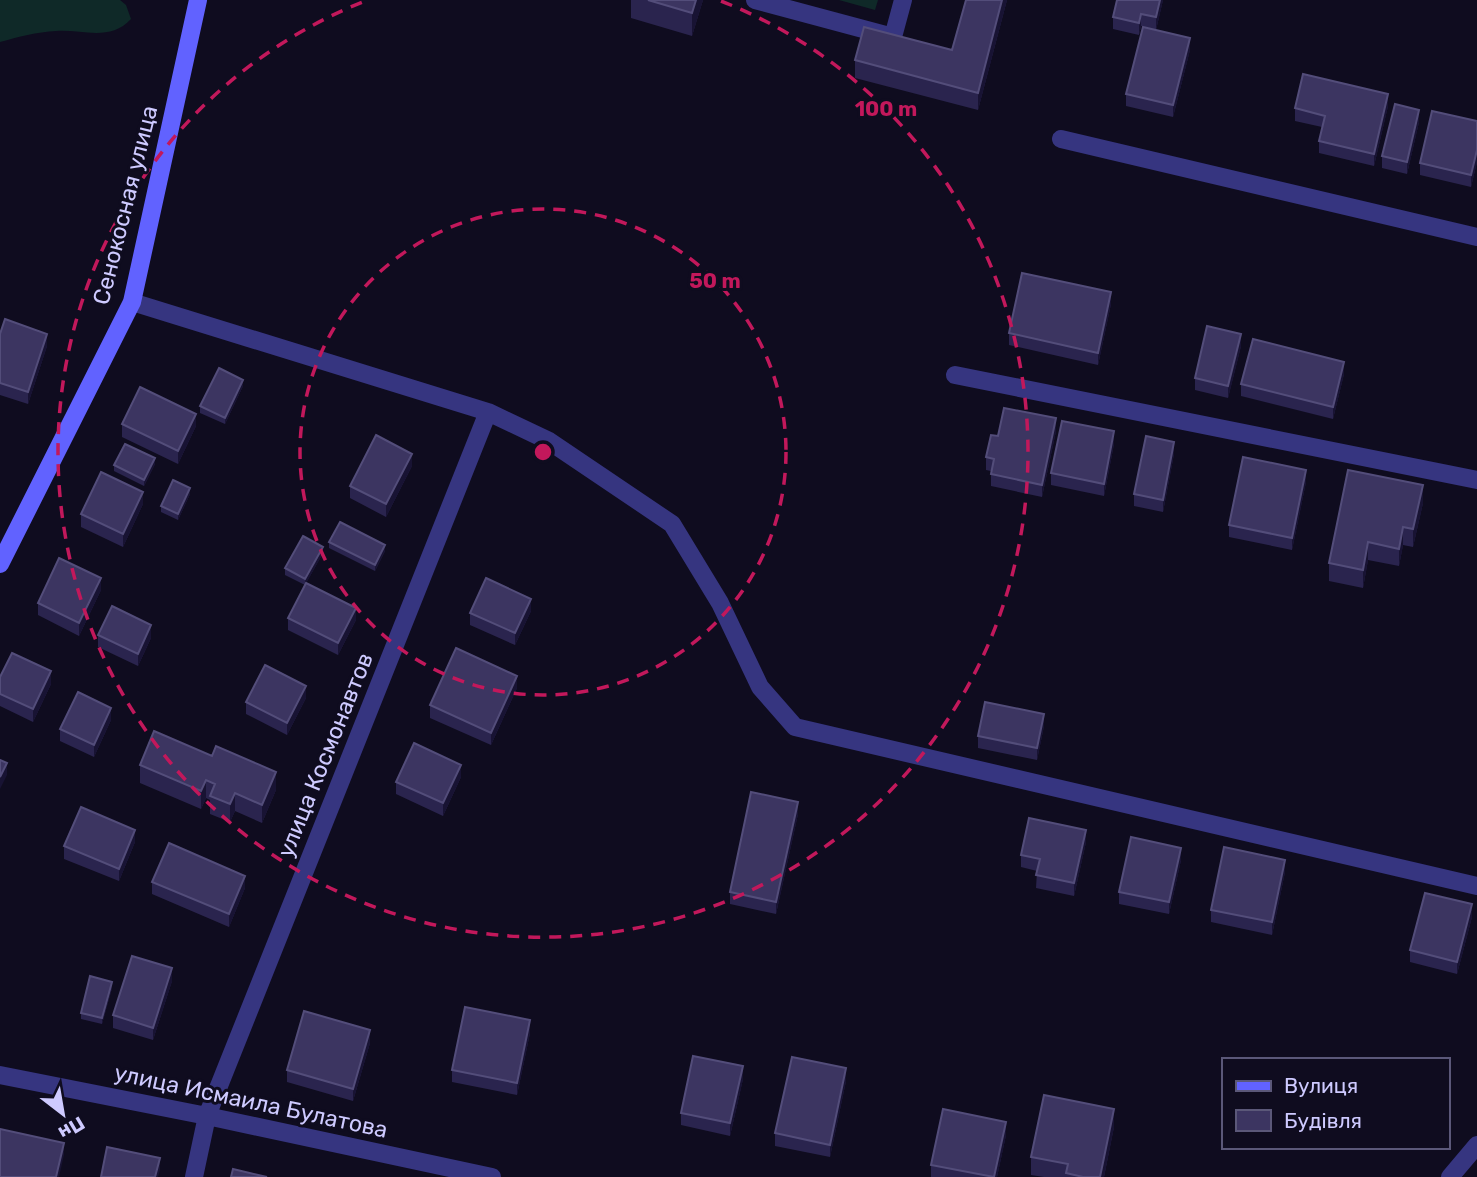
<svg xmlns="http://www.w3.org/2000/svg" width="1477" height="1177" font-family="Rubik,sans-serif">
<style>
.green{fill:#0f2928}
.lines{fill:none;stroke-linecap:round;stroke-linejoin:round}
.lane{stroke:#363580;stroke-width:18}
.street{stroke:#363580;stroke-width:18}
.secondary{stroke:#6162ff;stroke-width:18}
.wall{fill:#2a244e}
.shaded-wall{fill:#181333}
.building{fill:#3c3561;stroke:#534d7a;stroke-width:2}
.ring{fill:none;stroke:#c2185b;stroke-width:3.5;stroke-dasharray:12 9}
.labels{text-anchor:middle;stroke-width:6;stroke-linejoin:round;paint-order:stroke}
.street-label{font-size:23px;fill:#cecaff;stroke:#0f0c1f}
.centre{fill:#c2185b;stroke:#0f0c1f;stroke-width:3.5}
.ring-label{font-size:21px;text-anchor:middle;font-weight:bold;fill:#c2185b;stroke:#0f0c1f;stroke-width:6;stroke-linejoin:round;paint-order:stroke}
</style>
<rect width="100%" height="100%" fill="#0f0c1f"/>
<path class="green" d="M0,0h120l6,5 5,14c-21,23 -49,10 -75,12 -19,1 -38,6 -56,11z
M839,0h39l-3,10z"/>
<g class="lines">
<path class="lane" d="M755,0l138,37 10,-37
M1450,1177l27,-32"/>
<path class="street" d="M1061,139l416,98
M132,302l356,110 61,29 123,83 48,79 40,84 35,40 682,159
M955,375l522,105
M0,1075l207,41 285,61
M194,1177l13,-61 281,-704"/>
<path class="secondary" d="M0,564l132,-262 66,-302"/>
</g>
<path class="wall" d="M631,0h72l-11,36 -61,-18z
M966,0h41l-29,110 -123,-32v-18l97,-10z
M1163,0l-7,30 -15,-4 -2,9 -26,-6v-12z
M1190,50l-17,67 -47,-11v-12z
M1388,106l-14,60 -55,-13v-12l3,-14 -27,-6v-13z
M1477,121v41l-6,25 -51,-12v-12z
M1419,122l-12,52 -25,-6v-12z
M1111,304l-13,61 -89,-20v-12z
M0,334l47,12 -19,58 -28,-9z
M1241,346l-13,52 -33,-8v-12z
M1344,374l-11,45 -92,-23v-12z
M243,386l-18,38 -25,-11v-7z
M122,424l74,2 -18,38 -56,-27z
M1056,431l-14,66 -51,-11v-15l-5,-1v-13l12,-21z
M1114,444l-10,52 -53,-11v-12z
M1174,454l-11,58 -29,-6v-12z
M155,464l-11,22 -30,-15v-6z
M412,466l-26,51 -36,-19v-12z
M1306,482l-14,68 -63,-13v-12z
M190,494l-12,26 -17,-8v-6z
M1423,503l-10,44 -10,-2 -4,21 -31,-6 -5,28 -34,-7v-18z
M143,504l-20,43 -42,-20v-13z
M329,542l56,9 -10,20 -46,-23z
M323,553l-17,30 50,37 -18,35 -50,-25v-12l17,-33 -20,-10v-7z
M101,590l-22,46 -41,-21v-12z
M531,611l-16,34 -45,-20v-12z
M98,635l53,3 -13,28 -40,-19z
M0,677l51,7 -18,38 -33,-16z
M517,688l-26,57 -61,-27v-13z
M306,698l-19,37 -41,-21v-12z
M111,720l-17,37 -34,-16v-12z
M1044,726l-7,34 -59,-12v-12z
M140,765l136,25 -14,33 -27,-12 -5,11 -20,-8v-14l-4,-2 -5,11 -61,-26z
M461,777l-18,39 -47,-22v-12z
M798,814l-22,100 -46,-10v-12z
M135,842l-16,39 -55,-22v-13z
M1086,842l-12,54 -38,-8 1,-17 -16,-4v-12z
M1181,860l-12,54 -50,-10v-12z
M1285,872l-13,63 -61,-13v-12z
M152,882l93,6 -16,39 -77,-33z
M1472,917l-15,57 -47,-12v-12z
M172,981l-19,59 -40,-12v-13z
M112,988l-10,36 -21,-5v-6z
M530,1033l-13,62 -65,-13v-12z
M370,1043l-17,58 -66,-19v-12z
M743,1079l-13,57 -49,-11v-12z
M846,1081l-16,76 -55,-11v-13z
M1114,1127l-10,50h-60l-13,-2v-18z
M1006,1135l-9,42h-66v-12z"/>
<path class="shaded-wall" d="M696,0h7l-11,36v-23z
M1002,0h5l-29,110v-17z
M1160,0h3l-7,30v-13z
M1141,14v12l-2,9v-12z
M1190,38v12l-17,67v-12z
M1388,94v12l-14,60v-12z
M1419,110v12l-12,52v-12z
M1477,150v12l-6,25v-12z
M1111,292v12l-13,61v-12z
M47,334v12l-19,58v-12z
M1241,334v12l-13,52v-12z
M1344,362v12l-11,45v-12z
M243,380v6l-18,38v-6z
M196,414v12l-18,38v-13z
M1056,418v13l-14,66v-12z
M1114,431v13l-10,52v-12z
M1174,442v12l-11,58v-12z
M412,454v12l-26,51v-13z
M155,458v6l-11,22v-6z
M1306,470v12l-14,68v-12z
M1423,485v18l-10,44v-18z
M190,488v6l-12,26v-6z
M143,492v12l-20,43v-13z
M1403,527v18l-4,21v-17z
M1368,542v18l-5,28v-18z
M385,545v6l-10,20v-6z
M323,547v6l-18,32v-6z
M101,578v12l-22,46v-13z
M531,599v12l-16,34v-12z
M356,608v12l-18,35v-12z
M151,625v13l-13,28v-12z
M51,671v13l-18,38v-13z
M517,676v12l-26,57v-12z
M306,686v12l-19,37v-12z
M111,708v12l-17,37v-12z
M1044,714v12l-7,34v-12z
M7,763v12l-7,14v-12z
M461,765v12l-18,39v-13z
M276,772v18l-14,33v-18z
M206,780v18l-5,11v-18z
M235,793v18l-5,11v-18z
M798,802v12l-22,100v-12z
M135,830v12l-16,39v-12z
M1086,830v12l-12,54v-13z
M1181,848v12l-12,54v-12z
M1285,860v12l-13,63v-13z
M245,876v12l-16,39v-13z
M1472,904v13l-15,57v-12z
M172,968v13l-19,59v-12z
M112,982v6l-10,36v-6z
M530,1020v13l-13,62v-12z
M370,1030v13l-17,58v-12z
M743,1066v13l-13,57v-13z
M846,1068v13l-16,76v-12z
M1114,1109v18l-10,50h-4z
M1006,1122v13l-9,42h-3z
M64,1143v12l-5,22h-3z
M160,1158v12l-2,7h-3z"/>
<path class="building" d="M648,0h48l-4,13z
M966,0h36l-24,93 -123,-33 9,-33 88,23z
M1117,0h43l-4,17 -15,-3 -2,9 -26,-6z
M1143,27l47,11 -17,67 -47,-11z
M1303,74l85,20 -14,60 -55,-13 6,-25 -30,-8z
M1395,104l24,6 -12,52 -25,-6z
M1432,111l45,10v29l-6,25 -51,-12z
M1022,273l89,19 -13,61 -89,-20z
M5,319l42,15 -19,58 -28,-9v-49z
M1207,326l34,8 -13,52 -33,-8z
M1253,339l91,23 -11,45 -92,-23z
M219,368l24,12 -18,38 -25,-12z
M140,387l56,27 -18,37 -56,-27z
M1004,408l52,10 -14,67 -51,-11 3,-15 -8,-2 5,-22 7,1z
M1062,421l52,10 -10,53 -53,-11z
M376,435l36,19 -26,50 -36,-18z
M1146,436l28,6 -11,58 -29,-6z
M125,444l30,14 -11,22 -30,-15z
M1243,457l63,13 -14,68 -63,-13z
M1348,470l75,15 -10,44 -10,-2 -4,22 -31,-7 -5,28 -34,-7z
M101,472l42,20 -20,42 -42,-20z
M173,480l17,8 -12,26 -17,-8z
M340,522l45,23 -10,20 -46,-23z
M303,536l20,11 -18,32 -20,-11z
M59,558l42,20 -22,45 -41,-20z
M486,578l45,21 -16,34 -45,-20z
M306,583l50,25 -18,35 -50,-25z
M112,606l39,19 -13,29 -40,-19z
M456,648l61,28 -26,57 -61,-28z
M12,653l39,18 -18,38 -33,-15v-17z
M265,665l41,21 -19,37 -41,-21z
M78,692l33,16 -17,37 -34,-16z
M985,702l59,12 -7,34 -59,-12z
M154,731l58,25 4,-10 60,26 -14,33 -27,-12 -5,11 -20,-8 5,-12 -9,-4 -5,11 -61,-26z
M414,743l47,22 -18,38 -47,-21z
M0,760l7,3 -7,14z
M751,792l47,10 -22,100 -46,-10z
M81,807l54,23 -16,39 -55,-23z
M1029,818l57,12 -12,53 -38,-8 4,-16 -19,-4z
M1131,837l50,11 -12,54 -50,-10z
M169,843l76,33 -16,38 -77,-32z
M1224,847l61,13 -13,62 -61,-12z
M1425,893l47,11 -15,58 -47,-12z
M132,956l40,12 -19,60 -40,-13z
M90,976l22,6 -10,36 -21,-5z
M465,1007l65,13 -13,63 -65,-13z
M304,1011l66,19 -17,59 -66,-19z
M693,1056l50,10 -13,57 -49,-10z
M792,1057l54,11 -16,77 -55,-12z
M1044,1095l70,14 -14,68h-17l-17,-4 2,-9 -37,-7z
M943,1109l63,13 -12,55 -63,-12z
M0,1129l64,14 -8,34h-56z
M107,1147l53,11 -5,19h-54z
M233,1169l34,8h-36z"/>
<g class="ring">
<circle cx="543" cy="452" r="243"/>
<path d="M721 1A485 485 0 1 1 365 1"/>
</g>
<g class="labels">
<g class="street-label">
<text transform="translate(125 205) rotate(-76)" y="8">Сенокосная улица</text>
<text transform="translate(325 755) rotate(-68)" y="8">улица Космонавтов</text>
<text transform="translate(251 1101) rotate(12)" y="8">улица Исмаила Булатова</text>
</g>
</g>
<circle cx="543" cy="452" r="10" class="centre"/>
<g class="ring-label">
<text x="886" y="116">100 m</text>
<text x="715" y="288">50 m</text>
</g>
<rect x="1222" y="1058" width="228" height="91" fill="#0f0c1f" stroke="#5b5879" stroke-width="2"/>
<rect x="1236" y="1081" width="35" height="10" fill="#6162ff" stroke="#5b5879" stroke-width="2"/>
<text x="1284" y="1093" font-size="21" fill="#cecaff">Вулиця</text>
<rect x="1236" y="1110" width="35" height="21" fill="#3c3561" stroke="#5b5879" stroke-width="2"/>
<text x="1284" y="1128" font-size="21" fill="#cecaff">Будівля</text>
<g transform="translate(63 1114) rotate(149)" stroke="#0f0c1f" stroke-width="5" paint-order="stroke">
<path d="M0-5L12 26L0 18L-12 26Z" fill="#cecaff"/>
<text y="-10" font-size="19" font-weight="bold" text-anchor="middle" fill="#cecaff">Пн</text>
</g>
</svg>
